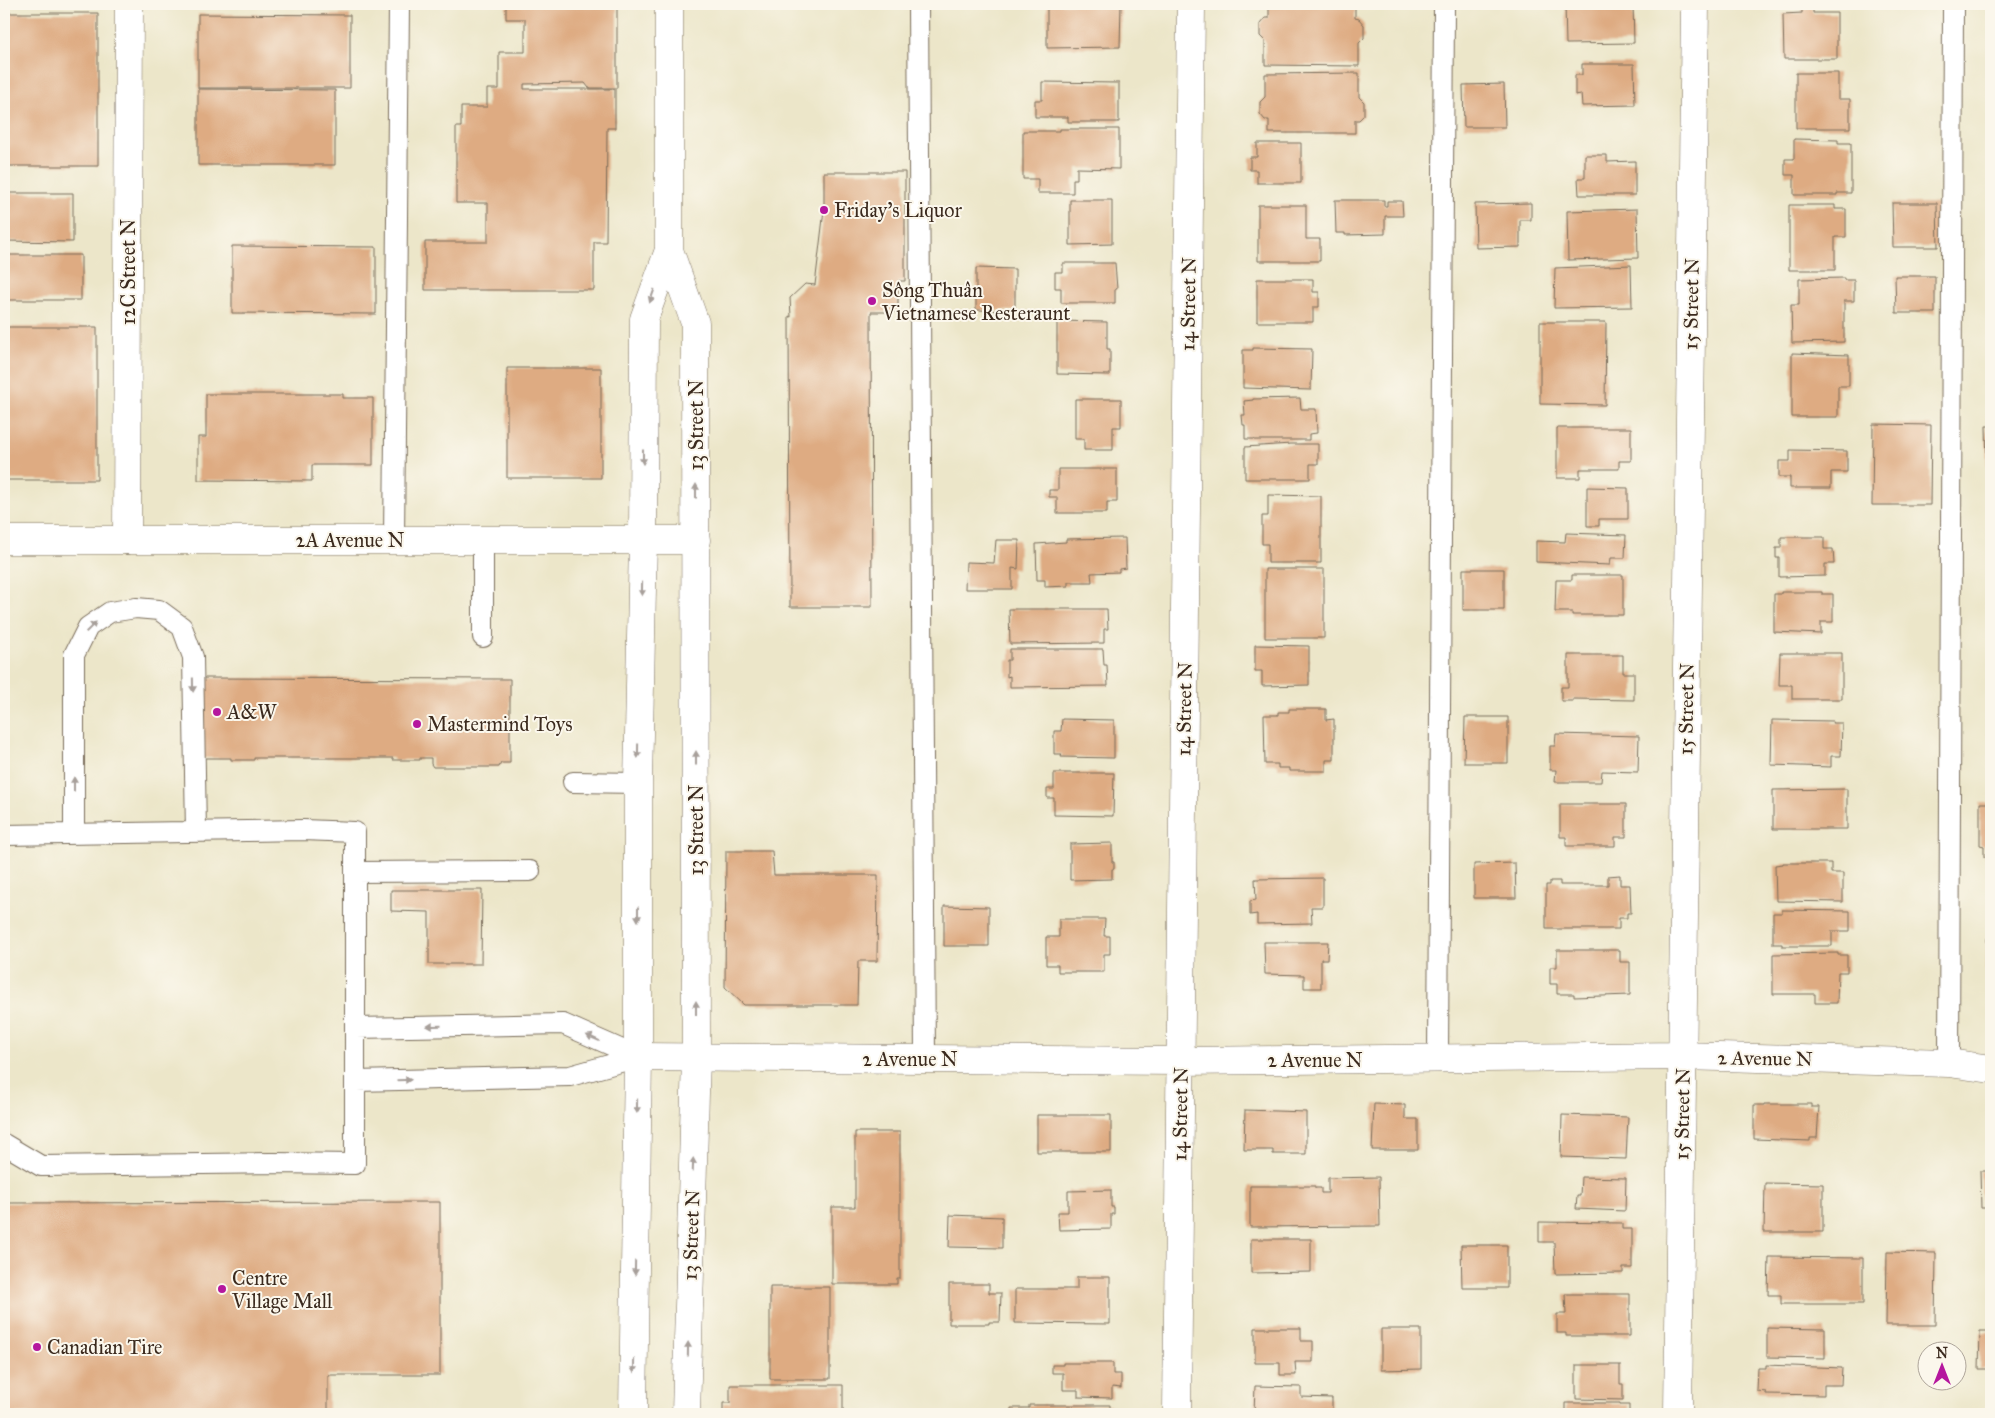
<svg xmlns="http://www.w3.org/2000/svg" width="1995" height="1418" font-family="'IM FELL Great Primer',serif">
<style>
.building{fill:#deab82}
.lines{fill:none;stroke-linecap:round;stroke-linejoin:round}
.lane-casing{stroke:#796c5a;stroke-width:22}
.street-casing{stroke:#796c5a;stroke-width:29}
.secondary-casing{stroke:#796c5a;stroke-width:29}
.lane{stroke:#fff;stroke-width:20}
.street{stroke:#fff;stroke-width:28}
.secondary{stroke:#fff;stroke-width:28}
.oneway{fill:#a79f9a}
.poi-dot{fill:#b5179e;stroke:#fbf7ec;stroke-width:2}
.labels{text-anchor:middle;stroke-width:4;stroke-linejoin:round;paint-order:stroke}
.poi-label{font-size:20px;fill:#3b2a1e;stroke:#fbf7ec;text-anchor:start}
.street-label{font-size:20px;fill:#3b2a1e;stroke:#fbf7ec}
</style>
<rect width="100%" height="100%" fill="#fbf7ec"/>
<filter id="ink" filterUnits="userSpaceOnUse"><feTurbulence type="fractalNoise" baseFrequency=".02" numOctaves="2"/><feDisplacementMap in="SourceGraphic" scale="10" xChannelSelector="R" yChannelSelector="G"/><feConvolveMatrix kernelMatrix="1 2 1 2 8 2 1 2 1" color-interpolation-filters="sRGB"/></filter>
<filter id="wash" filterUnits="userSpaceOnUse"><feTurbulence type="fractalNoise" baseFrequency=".0096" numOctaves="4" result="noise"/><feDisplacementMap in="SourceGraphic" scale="20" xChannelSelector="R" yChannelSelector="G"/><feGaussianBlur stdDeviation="1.12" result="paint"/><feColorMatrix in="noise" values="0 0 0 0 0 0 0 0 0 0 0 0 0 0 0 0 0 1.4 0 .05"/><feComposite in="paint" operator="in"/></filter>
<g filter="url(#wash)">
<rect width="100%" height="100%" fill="#ece6c9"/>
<g id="blocks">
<path class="building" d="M506,4h111v84h-28l-4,-5 -61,1v5h91v39h-8l-1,114h-12v48h-169v-48h63v-39h-32v-76h5v-20h26v-18h12v-37h26v-33h-19z
M1047,4h74l-1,43 -73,1z
M1565,4h68l1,39 -68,1z
M1269,5l86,1v12l4,1 5,6v13l-5,5v23l-94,-1v-24l-5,-5v-12l5,-6h4z
M1802,8h11v5h24v46h-53l-1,-45 19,-1z
M4,13h94v153h-94z
M198,14l152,1v73h-152z
M1582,64h52l1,41 -53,1 -1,-12 -6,1v-20h7z
M1359,73v24l5,5v13l-5,5h-4v13h-86v-13h-4l-5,-6v-12l5,-5v-23z
M1796,73h42v26h12v29h-54z
M1042,82l77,1v39h-51v-5h-33v-17h7z
M1504,84l1,43h-41l-1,-42z
M198,89l137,1v75h-137z
M1060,129h59v40l-42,-1v11h-4v14h-35v-14h-15v-48h37z
M1794,139l44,1v3h13v50h-14v2h-43v-20h-9v-16h9z
M1257,143h44v40h-44v-13h-7v-13h7z
M1585,155h22v7l28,-1v34h-56l-1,-17h7z
M824,172h81v109h-7v31h-27l1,295h-82l-1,-291 2,1 -1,-19 15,-14 10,1 9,-75z
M4,193h69v49l-69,-1z
M1070,200h42v44l-42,1z
M1335,200h49v6h3v-5h15l1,15h-18v18l-40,1v-2h-9z
M1531,203v17h-11v27l-44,1 -1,-44z
M1892,203h45l1,44h-45z
M1258,205h48v34h14v22h-62z
M1789,205h46v4h11v28h-11v33h-46z
M1637,209l1,49 -70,2 -1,-49z
M232,246l144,1v67l-144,-1z
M4,255h77v45h-77z
M1063,263h52l2,26h-2v14h-54v-15h-6v-16h8z
M1631,265l1,42 -78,1 1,-40z
M976,268l39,1v42l-39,-1z
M1895,276h40v37h-39z
M1844,278v2h10v21h-10v41l-52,1 -1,-38h8v-26z
M1257,279h56v13h6v15h-6v15h-56z
M1057,321l50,1v27h3v26l-53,-1z
M1540,322h66l-1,83 -65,-1z
M4,327h93v153h-93z
M1253,348l59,1 -1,41 -68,-2v-38h10z
M1792,353l57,2v31h-11v31h-46z
M507,368h94v110h-94z
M206,394h137v4h30v67h-61v16l-114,-1v-43h8z
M1300,398l1,11h15l1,24 -8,1v6h-55v-1h-9v-14h-2l-1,-10h3l-1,-14 9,-1v-1z
M1075,399h46v28h-8v23h-29v-11h-9z
M1873,424l58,1 -1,80h-58z
M1986,426h5v39h-4z
M1557,428h74v33h-12v8h-39v9h-23z
M1291,444h27v20h-8v15h-65v-32z
M1790,450l57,1v21h-16v16h-41v-11h-11v-16h11z
M1058,469h59v33h-10v11h-50v-16h-8v-7h9z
M1587,487l41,1v31h-29v7h-12z
M1268,495l53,1v67h-53v-19h-6v-28h6z
M1566,533l60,2 -1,23h-14l-1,7 -74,-3v-21l29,1z
M1781,537h43v12h9l1,15h-9v12l-46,1v-19h-3v-10h5z
M1125,538l1,30 -7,1v3l-28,1 1,9h-24v4l-23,1v-7h-8l-1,-36 30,-2v-3z
M996,540h23l-1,29 -6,-1v21h-47l1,-27 28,1z
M1265,569h59v69h-59z
M1463,569h41v41h-41z
M1572,575h51v40h-51v-3h-17l1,-32h16z
M1781,592h41v2h11v28h-12v12l-47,-2v-38h7z
M1009,609h98l1,20h-4v14l-94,1z
M1255,645l54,1v39l-47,1v-15h-7z
M1010,649h93l1,16h3l1,21 -98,1v-11l-3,1v-17h3z
M1780,653h62v46h-50v-14h-13z
M1568,655h55v18h11v27l-61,-1v2h-12v-14h7z
M202,678l308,1v84h-9l-2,4h-66l-2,-3v-6h-11v2h-27v-2h-139v2h-23v-2h-30z
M1289,709h37v11l8,-1v41h-8v11h-37v-3h-11v-4h-13l-1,-49h14v-3h11z
M1465,717h43v46h-44z
M1062,719l52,1v38l-53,-1 1,-3h-8v-23h7z
M1772,720l61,1 -1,2h10l-1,33h-10v11l-60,-2z
M1556,734l83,2 -1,36 -36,-1 -1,11h-46l1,-12h-6v-24h5z
M1054,773h60l-1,43 -59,-1v-17h-7v-9h7z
M1847,789v40h-74v-39z
M1980,803h11v54h-7v-11l-4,-1z
M1560,804h66v33h-11v9h-49v-9h-6z
M1112,843v19h2v7h-2v10l-42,1v-36z
M726,851h46l2,24h104l-1,86h-19l-1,44h-113l-19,-18z
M1515,863l1,35h-42v-34z
M1783,863h48v10h12v29l-67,-1 -1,-36 8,-1z
M1620,875v10h10l1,28h-4v5h-8v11h-73v-44h4v-4h10v4h48v-9z
M1323,878v29h-12l1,16 -55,1v-10l-7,1v-14l6,-1 -1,-21z
M391,890h91l-1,74h-52v-52l-38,-1z
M944,906l45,1v39h-45z
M1782,910l68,1v20h-18v15h-50v-2h-9v-31h9z
M1059,919h46l-1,17h6v18h-6v18h-46v-7h-12v-28h13z
M1987,938h4v36h-5z
M1264,942h64l-1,17h-6v29h-17v-13l-39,-1z
M1557,950h63v12h10v33l-56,2v-3h-17v-10h-7v-17h7z
M1838,953v2h9v17h-9l-1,31h-22v-9h-42v-40z
M1374,1104l31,1v14h13v31h-46z
M1764,1104h47v3h8l-2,31h-7v3l-56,-2v-34h10z
M1245,1110l61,2v42h-33v-4h-29z
M1037,1115h74v37h-74z
M1562,1115l66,2 -2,42 -65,-2z
M855,1132h45v146h-3v6h-65v-77h23z
M1980,1171h11v37h-10z
M1379,1177l1,49 -130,1v-41h65v2h6v5h7v-15z
M1581,1177l45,1 -1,33 -49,-2 1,-13h3z
M1765,1183l58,1v48h-59z
M1111,1190v17h3v7h-3v15l-52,1 -1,-18h10v-21z
M440,1202v173h-112v39h-324v-211z
M950,1215l52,2v31l-53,-1z
M1539,1222l83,1v6h10v39h-9v5l-68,1 -1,-32h-15z
M1251,1239h60v33l-60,1z
M1461,1245h46v43h-45z
M1887,1252l49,1 -1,72h-49z
M1769,1257l94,1v46h-82v-9h-13z
M1077,1277h33v47l-95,-1v-34h62z
M949,1284h40v9h12l-1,29h-11v2h-40z
M770,1287h60v92h-60z
M1565,1294h65v42h-64v-3h-9v-19h9z
M1255,1328h46v13h12v21h-18l1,13h-16v-12h-25z
M1767,1328l58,1v29l-58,-1z
M1381,1329h40v40l-40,1z
M1980,1331h11v38h-12z
M1063,1363h50v11h8v14l-9,-1v11l-34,-1v-7h-15v-17h-11v-8h11z
M1576,1365h44v19h3v16l-47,-1z
M1766,1365l76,3 -1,17h-17v10l-58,-1v-2l-9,-1 1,-23h8z
M730,1385h113v29h-120v-11h7z
M1255,1386l46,1v10l31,1v16h-78z
M1566,1403h54v2h9v9h-76v-2h13z
M1029,1405h81v9h-99v-6h18z
M1783,1411h67v3h-67z"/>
</g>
</g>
<g filter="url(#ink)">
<use href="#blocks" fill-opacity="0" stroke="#796c5a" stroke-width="1"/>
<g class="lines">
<defs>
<path id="lane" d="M918,4l7,1055
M394,540l5,-536
M483,540v97
M573,782l65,1
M74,833v-178l14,-28 22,-15 26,-4 23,2 23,17 11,30 3,175
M4,835l299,-5 52,2v332l-83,-1 -231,3 -37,-22
M355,872l175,-1
M356,1028l207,-4 75,33
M1438,1059l6,-1055
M1949,1063l4,-1059
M356,1081l214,-5 68,-19"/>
<path id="street" d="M127,540l2,-536
M638,1057l542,4 502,-5 267,7 42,6
M1177,1414l14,-1410
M1678,1414l17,-1410"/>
<path id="secondary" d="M669,4v246l26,73 1,734 -10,357
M4,540h692
M633,1414l5,-357v-274l5,-243 1,-221 25,-69"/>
</defs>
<use href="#lane" class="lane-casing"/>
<use href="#street" class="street-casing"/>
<use href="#secondary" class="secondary-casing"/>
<use href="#lane" class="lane"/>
<use href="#street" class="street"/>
<use href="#secondary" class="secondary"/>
</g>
<defs><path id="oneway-solid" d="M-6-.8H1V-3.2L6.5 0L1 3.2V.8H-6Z" transform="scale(1.25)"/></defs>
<g class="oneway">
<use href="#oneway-solid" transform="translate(652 296) rotate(110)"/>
<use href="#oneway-solid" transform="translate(643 457) rotate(90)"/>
<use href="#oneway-solid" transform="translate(696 491) rotate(-90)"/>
<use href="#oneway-solid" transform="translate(642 589) rotate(91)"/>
<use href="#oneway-solid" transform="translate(91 627) rotate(-45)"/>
<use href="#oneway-solid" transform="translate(193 685) rotate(89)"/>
<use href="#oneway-solid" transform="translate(638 751) rotate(91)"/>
<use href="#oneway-solid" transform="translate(696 758) rotate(-90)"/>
<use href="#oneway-solid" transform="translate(74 784) rotate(-90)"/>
<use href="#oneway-solid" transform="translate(638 914) rotate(90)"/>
<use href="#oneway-solid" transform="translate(696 1008) rotate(-90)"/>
<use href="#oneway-solid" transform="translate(434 1026) rotate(179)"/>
<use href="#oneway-solid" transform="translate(593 1038) rotate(-156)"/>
<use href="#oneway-solid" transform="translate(404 1080) rotate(-1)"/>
<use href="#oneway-solid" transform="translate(637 1106) rotate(91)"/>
<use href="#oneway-solid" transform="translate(693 1165) rotate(-88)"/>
<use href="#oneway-solid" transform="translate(635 1268) rotate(91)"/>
<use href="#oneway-solid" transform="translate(688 1349) rotate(-89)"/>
<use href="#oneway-solid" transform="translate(634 1366) rotate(91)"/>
</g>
</g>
<g class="poi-dot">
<circle cx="824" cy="210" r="5"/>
<circle cx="872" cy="301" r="5"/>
<circle cx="217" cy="712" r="5"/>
<circle cx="417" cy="724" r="5"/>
<circle cx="222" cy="1289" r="5"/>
<circle cx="37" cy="1347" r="5"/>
</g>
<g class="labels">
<g class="poi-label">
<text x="834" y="217">Friday's Liquor</text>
<text x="882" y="297">Sông Thuân<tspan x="882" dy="23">Vietnamese Resteraunt</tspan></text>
<text x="227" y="719">A&amp;W</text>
<text x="427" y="731">Mastermind Toys</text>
<text x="232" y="1285">Centre<tspan x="232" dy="23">Village Mall</tspan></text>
<text x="47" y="1354">Canadian Tire</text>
</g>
<g class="street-label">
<text transform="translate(128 272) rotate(-90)" y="7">12C Street N</text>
<text transform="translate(1188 304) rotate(-89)" y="7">14 Street N</text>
<text transform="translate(1691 304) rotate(-89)" y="7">15 Street N</text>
<text transform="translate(696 425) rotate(-90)" y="7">13 Street N</text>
<text x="350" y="547">2A Avenue N</text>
<text transform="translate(1184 709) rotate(-89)" y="7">14 Street N</text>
<text transform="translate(1686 709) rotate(-89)" y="7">15 Street N</text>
<text transform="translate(696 830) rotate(-90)" y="7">13 Street N</text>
<text transform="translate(1765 1058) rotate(1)" y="7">2 Avenue N</text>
<text x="910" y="1066">2 Avenue N</text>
<text x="1315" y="1067">2 Avenue N</text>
<text transform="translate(1180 1114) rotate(-89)" y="7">14 Street N</text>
<text transform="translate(1682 1114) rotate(-89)" y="7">15 Street N</text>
<text transform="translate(691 1235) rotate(-88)" y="7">13 Street N</text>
</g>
</g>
<rect width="1995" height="1418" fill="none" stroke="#fbf7ec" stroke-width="20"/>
<g transform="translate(1942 1366)"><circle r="24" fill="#fbf7ec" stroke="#aea59a"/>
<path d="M0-4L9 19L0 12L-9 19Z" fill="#b5179e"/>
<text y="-8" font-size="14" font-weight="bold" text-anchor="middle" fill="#3b2a1e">N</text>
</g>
</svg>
